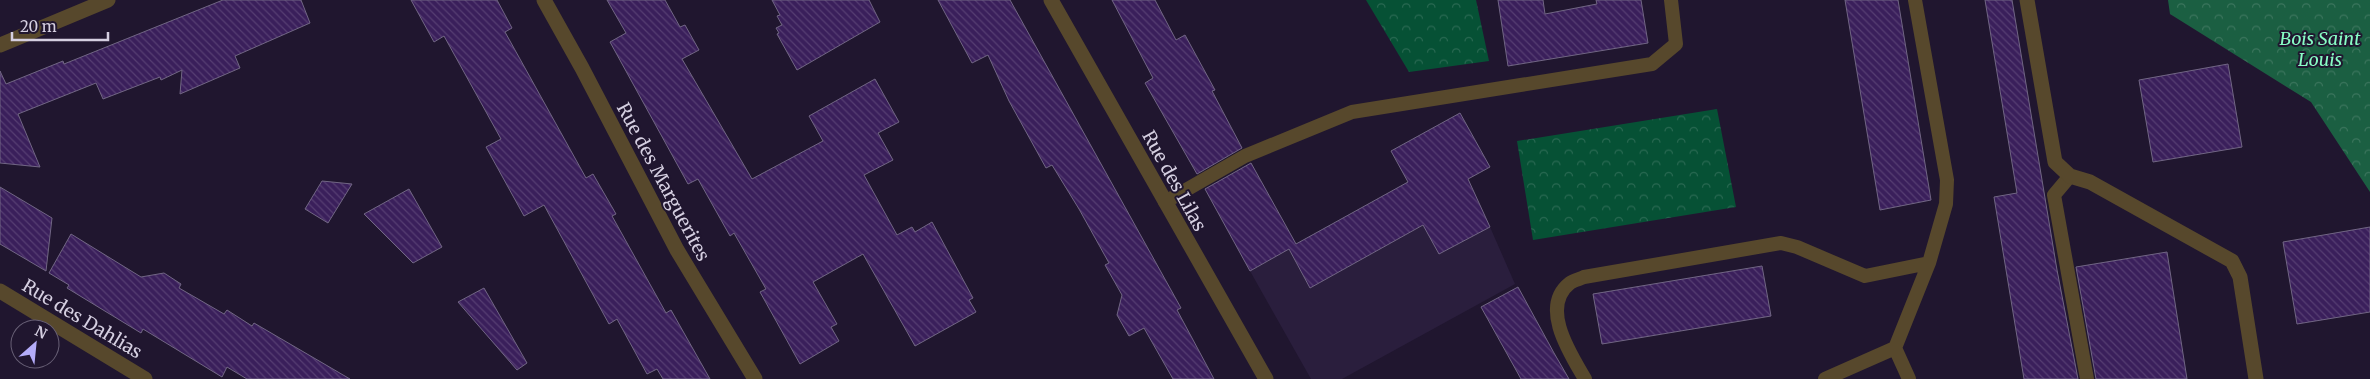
<svg xmlns="http://www.w3.org/2000/svg" width="2370" height="379" font-family="Merriweather,serif">
<style>
.built{fill:#2a1e3d}
.forest{fill:url(#forest-crowns)}
.park{fill:url(#park-crowns)}
.building{fill:url(#building-back-hatch);stroke:#716684}
.lines{fill:none;stroke-linecap:round;stroke-linejoin:round}
.service{stroke:#57482c;stroke-width:14}
.minor{stroke:#57482c;stroke-width:15}
.labels{text-anchor:middle;stroke-width:4;stroke-linejoin:round;paint-order:stroke}
.park-label{font-size:18px;font-style:italic;fill:#88fdc5;stroke:#20162f}
.street-label{font-size:18px;fill:#d5cfe1;stroke:#20162f}
</style>
<defs>
<pattern id="forest-crowns" width="20" height="18" patternUnits="userSpaceOnUse" patternTransform="scale(1.25)"><rect width="20" height="18" fill="#1b5f42"/><path d="M2 6a3 3 0 1 1 6 0M12 15a3 3 0 1 1 6 0" fill="none" stroke="#3b755d"/></pattern>
<pattern id="park-crowns" width="20" height="18" patternUnits="userSpaceOnUse" patternTransform="scale(1.25)"><rect width="20" height="18" fill="#065135"/><path d="M2 6a3 3 0 1 1 6 0M12 15a3 3 0 1 1 6 0" fill="none" stroke="#296952"/></pattern>
<pattern id="building-back-hatch" width="6" height="6" patternUnits="userSpaceOnUse" patternTransform="scale(1.25)"><rect width="6" height="6" fill="#3a1f5b"/><path d="M-1 5l2 2M0 0l6 6M5-1l2 2" fill="none" stroke="#563e72"/></pattern>
</defs>
<rect width="100%" height="100%" fill="#20162f"/>
<path class="built" d="M1423,225l16,29 51,-27 25,57 -173,95h-31l-61,-108 39,-22 21,39z"/>
<path class="forest" d="M2168,0h202v192l-59,-90 -141,-88z"/>
<path class="park" d="M1366,0h110l13,61 -80,11z
M1717,109l19,98 -203,33 -16,-99z"/>
<path class="building" d="M223,0h78l9,23 -75,33 5,12 -60,26 2,-24 -21,10 -1,-3 -57,22 -7,-16 -78,31 22,53 -40,-4v-92l6,13 57,-23 1,3z
M411,0h86l15,28 -7,4 81,146 7,-4 23,40 -4,2 54,97 5,-3 39,69h-47l-6,-10 -10,5 -30,-55 -8,5 -65,-119 -20,11 -38,-69 15,-8 -57,-103 -10,6z
M607,0h58l15,27 5,-2 14,25 -17,9 70,120 71,-38 -14,-25 66,-37 24,43 -21,11 15,27 -29,15 33,60 15,-8 3,5 17,-10 41,76 -4,2 7,12 -61,34 -52,-92 -50,28 24,42 -6,3 8,14 -39,23 -40,-72 6,-3 -32,-56 -4,3 -32,-57 -10,5 -78,-142 16,-9z
M772,0h97l11,22 -83,48 -20,-36 2,-1 -3,-5 6,-3 -5,-9 3,-1z
M938,0h72l171,308 -4,2 37,69h-41l-29,-51 -15,8 -12,-21 5,-20 -17,-30 4,-2 -30,-54 -27,-44 -6,3 -37,-67 -21,-46 -16,8z
M1112,0h43l21,40 9,-5 30,55 -3,1 30,57 -45,26 -52,-91 8,-5z
M1498,0h45l2,14 52,-10 -1,-4h45l7,43 -140,23z
M1845,0h53l33,200 -51,10z
M1985,0h27l45,270 21,109h-54l-30,-182 23,-4z
M2228,64l14,83 -89,15 -14,-82z
M1460,113l30,54 -22,12 22,48 -51,27 -16,-29 -113,63 -21,-39 -39,22 -45,-82 46,-26 45,81 112,-62 -17,-31z
M322,181l30,3 -24,39 -23,-14z
M0,187l52,31 -6,53 -46,-27z
M409,189l33,58 -29,16 -49,-49z
M2370,227v85l-73,12 -14,-82z
M71,234l70,43 23,-4 17,11 -2,4 45,26 3,-4 25,16 2,-3 96,56h-103l-20,-12 -5,10 -79,-48 -2,4 -74,-45 2,-3 -20,-12z
M2167,252l20,127h-91l-20,-112z
M1762,266l9,50 -169,28 -9,-50z
M1518,287l36,66 15,26h-48l-40,-72z
M484,288l43,75 -10,7 -59,-68z"/>
<g class="lines">
<path class="service" d="M2070,176l-16,19 33,184
M1165,202l80,-46 107,-44 300,-48 24,-20 -5,-44
M1895,348l14,31
M1585,379c-14,-24 -46,-72 -15,-96 4,-3 10,-4 14,-6l197,-34 16,4 68,29 64,-13 17,-59 1,-24 -32,-180
M1825,379l70,-31 34,-85"/>
<path class="minor" d="M544,0l38,68 95,182 78,129
M1051,0l215,379
M2027,0l28,162 15,14 20,6 142,79 8,16 16,102
M0,45l108,-45
M0,291l145,88"/>
</g>
<g class="labels">
<g class="park-label">
<text x="2320" y="45">Bois Saint<tspan x="2320" dy="21">Louis</tspan></text>
</g>
<g class="street-label">
<text transform="translate(1174 181) rotate(61)" y="6">Rue des Lilas</text>
<text transform="translate(663 182) rotate(62)" y="6">Rue des Marguerites</text>
<text transform="translate(82 319) rotate(31)" y="6">Rue des Dahlias</text>
</g>
</g>
<g transform="translate(35 344) rotate(27)"><circle r="24" fill="#20162f" stroke="#686076"/>
<path d="M0-4L9 19L0 12L-9 19Z" fill="#b4acf9"/>
<text y="-8" font-size="14" font-weight="bold" text-anchor="middle" fill="#d5cfe1">N</text>
</g>
<path d="M12 32v8h96v-8" fill="none" stroke="#d5cfe1" stroke-width="2.5"/>
<text x="20" y="32" font-size="15" fill="#d5cfe1" stroke="#20162f" stroke-width="4" paint-order="stroke">20 m</text>
</svg>
